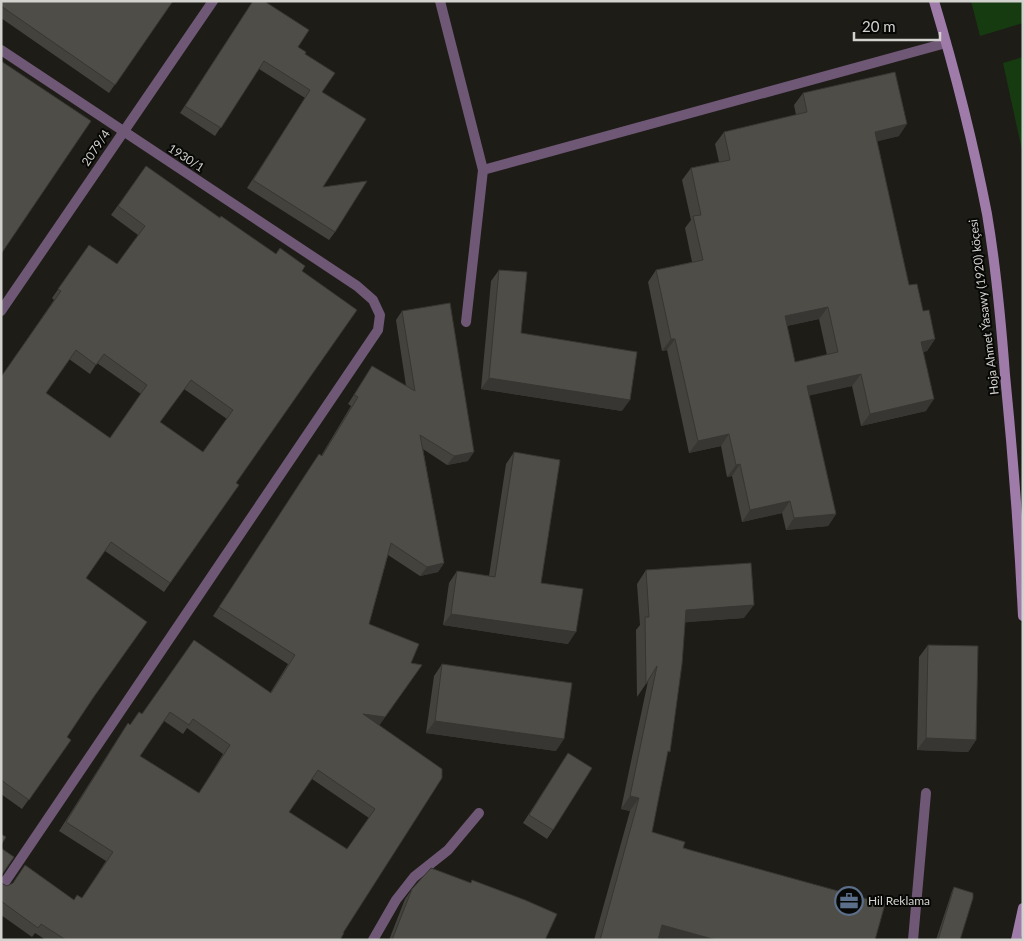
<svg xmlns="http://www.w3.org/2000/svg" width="1024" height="941" font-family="Lato,sans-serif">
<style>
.green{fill:#163b10}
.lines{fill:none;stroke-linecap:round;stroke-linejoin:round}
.lane{stroke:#6f5875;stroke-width:10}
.street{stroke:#6f5875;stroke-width:10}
.secondary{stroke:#9f7ba9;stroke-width:10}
.wall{fill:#43423d;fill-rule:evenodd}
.shaded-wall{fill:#373632}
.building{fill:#4e4d47;stroke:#373632;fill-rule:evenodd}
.labels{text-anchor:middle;stroke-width:4;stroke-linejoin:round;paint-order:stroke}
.street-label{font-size:12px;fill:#d3d2cf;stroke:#070705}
.poi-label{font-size:12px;fill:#d3d2cf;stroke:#070705;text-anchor:start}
</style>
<rect width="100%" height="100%" fill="#1d1c17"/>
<path class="green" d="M971,1h52v22l-43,13z
M1023,57v98l-20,-92z"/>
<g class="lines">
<path class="lane" d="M440,1l43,169 -17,152
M483,170l463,-127
M913,940l13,-147"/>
<path class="street" d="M1,50l356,236 16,14 7,15 -2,15 -377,558
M1,311l212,-310
M373,940l23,-40 18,-23 34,-27 31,-37"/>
<path class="secondary" d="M934,1c21,70 39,141 53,213 9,53 14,107 18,161 8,80 14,160 18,241
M1016,940l7,-32"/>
</g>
<path class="wall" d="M1,1h172l-64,92 -108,-75z
M253,1l52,53 17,38 1,95 12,45 -6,8 -82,-52 58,-90 -46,-29 -44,67 -35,-23z
M803,93l96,43 -22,5 32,144 14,26 12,28 -8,12 -4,1 3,59 -65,15 -9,-40 -43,9 27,119 -8,12 -42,4 -4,-17 -40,9 -10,-46 -5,1 -6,-31 -32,7 -22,-103 -5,1 -14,-69 8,-12 36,-8 -7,-34 6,-8 -9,-40 9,-12 28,-6 -4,-18 9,-12 72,-17 -2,-10zM819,319l8,36 -32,7 -8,-36z
M146,166l74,52 82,53 -66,212 3,2 -75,107 -59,-41 -19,27 5,123 -24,36 4,3 -49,69 -21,-15v-417l53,-77 -2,-2 37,-53 28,19 21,-29 -27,-20zM69,359l21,15 7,-11 44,31 -31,44 -64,-45zM184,389l43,30 -24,33 -43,-30z
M499,270l22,63 101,78 -141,-22 10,-108z
M402,311l66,150 -21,4 -24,-16 21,114 -6,9 -18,4 -32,-21 -19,69 42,39 11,2 -43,60 63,44 -99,164 -3,7h-294l-11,-7 -3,4 -31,-22v-33l2,2 4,2 67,14 8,-2 24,-37 -47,-30 63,-99 6,-9 2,2 9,-13 3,2 128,-21 18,-29 -75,-48 100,-153 8,-7 30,-50 -3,-2 24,-38 34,20 -10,-66zM164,721l19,13 4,-6 36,26 -24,39 -59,-37zM312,779l57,39 -22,31 -58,-37z
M514,452l27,131 27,61 -125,-19 6,-42 8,-12 32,5 17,-112z
M646,570l98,48 -59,4 -18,134 -15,76 223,108h-281l36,-129 -9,-2 27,-128 -11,16 -1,-67 4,-5 -3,-41z
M928,645l48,95 -8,12 -51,-2 2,-93z
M442,664l114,87 -130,-18 8,-57z
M568,753l-15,77 -6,9 -24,-16z
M472,880l73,60h-156l16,-41 7,-10 58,-6z
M954,887l6,53h-24l16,-49z"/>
<path class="shaded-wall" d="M907,124l-8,12 -32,8 8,-12z
M828,307l-9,12 -43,9 9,-12z
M671,339h4l-8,11 -5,1z
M935,339l-8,12 -14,3 8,-12z
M861,374l-9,12 -53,12 8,-12z
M489,378l141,22 -8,11 -141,-22z
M934,399l-8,12 -65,15 9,-12z
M729,434l-8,12 -32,7 9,-12z
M474,452l-6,9 -21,4 7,-9z
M740,464l-8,12 -5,1 9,-12z
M790,501l-8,12 -40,9 8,-12z
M836,514l-8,12 -42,4 8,-12z
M444,563l-6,9 -18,4 7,-9z
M754,605l-10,13 -67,5 9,-13z
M451,614l125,18 -8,12 -125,-19z
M422,665l-43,61 -16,-12z
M435,721l129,18 -8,12 -130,-18z
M926,738l50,2 -8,12 -51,-2z
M630,796l9,2 -9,13 -9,-2z
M662,925l54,15h-56l-7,-2z"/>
<path class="building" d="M1,1h172l-58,84 -114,-79z
M253,1h11l45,29 -11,17 8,5 -1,2 30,19 -13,19 44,27 -43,68 44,-6 -32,51 -82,-52 57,-90 -46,-29 -43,67 -36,-22z
M1,61l90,60 -90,133z
M895,72l12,52 -32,8 34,153 8,-1 6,27 6,-1 6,29 -14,3 13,57 -64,15 -9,-40 -54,12 29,128 -42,4 -4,-17 -40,9 -10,-46 -4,1 -7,-31 -31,7 -23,-102h-4l-15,-69 47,-10 -10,-44 8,-1 -10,-47 39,-8 -6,-28 83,-20 -4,-19zM828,307l10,45 -43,10 -10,-46z
M146,166l74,52 1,-2 55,38 4,-6 25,18 -3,5 55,39 -121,173 3,2 -69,98 -59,-41 -25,36 61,44 -54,76 -26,39 4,3 -42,60 -28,-20v-403l60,-86 -3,-2 31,-44 28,19 28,-38 -27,-20zM76,350l20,15 8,-11 43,31 -37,53 -64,-45zM191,380l42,30 -30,42 -43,-30z
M499,270l28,2 -6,61 116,19 -7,48 -141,-22z
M450,303l24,149 -20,4 -34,-21 24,128 -17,4 -36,-24 -22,81 50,20 -8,19 11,2 -37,52 -22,-3 79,55v9l-99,155h1l-4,7h-274l-25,-16 -3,4 -37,-27v-19l2,2 4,2 6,-3 12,-18 49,35 3,-5 5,3 31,-46 -47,-30 62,-99 2,2 9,-13 3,2 52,-74 77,53 24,-38 -76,-48 100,-153 3,2 36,-59 -4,-2 18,-29 43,25 -13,-80zM170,712l19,13 4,-6 37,26 -31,48 -59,-37zM318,770l57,39 -28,40 -58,-37z
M514,452l46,8 -19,123 42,6 -7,43 -125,-18 6,-43 38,6z
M751,563l3,42 -68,5 -4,54 -12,88 -2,-1 -16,81 33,10 -2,6 202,56 -10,36h-159l-54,-15 -4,15h-58l39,-142 -9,-2 27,-130 -11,18 -1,-67h4l-3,-47z
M928,645l50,1 -2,94 -50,-2z
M442,664l130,19 -8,56 -129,-18z
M568,753l24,15 -39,62 -24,-15z
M1,834l5,3 -5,8z
M1,848l13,9 -13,19v2z
M431,868l40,15 1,-3 53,20 32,14 -12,26h-153l20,-51z
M954,887l19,6v5l-13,42h-22z"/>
<defs>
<symbol id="office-ring" viewBox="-11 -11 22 22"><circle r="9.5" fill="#070705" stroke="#5c6f8a" stroke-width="1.5"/><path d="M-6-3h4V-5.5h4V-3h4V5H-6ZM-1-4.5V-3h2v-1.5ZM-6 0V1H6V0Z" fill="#5c6f8a"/></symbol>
</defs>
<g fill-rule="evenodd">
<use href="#office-ring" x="833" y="885" width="32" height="32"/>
</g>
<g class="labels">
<g class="street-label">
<text transform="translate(96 148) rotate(-56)" y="4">2079/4</text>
<text transform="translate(186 158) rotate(33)" y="4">1930/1</text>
<text transform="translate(984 307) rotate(-97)" y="4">Hoja Ahmet Ýasawy (1920) köçesi</text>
</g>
<g class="poi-label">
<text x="868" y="905">Hil Reklama</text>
</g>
</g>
<rect width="1024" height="941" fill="none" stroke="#d3d2cf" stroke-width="5"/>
<path d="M854 32v8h86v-8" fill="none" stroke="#d3d2cf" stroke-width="2.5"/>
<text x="862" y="32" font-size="15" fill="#d3d2cf" stroke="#070705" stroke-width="4" paint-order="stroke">20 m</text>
</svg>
